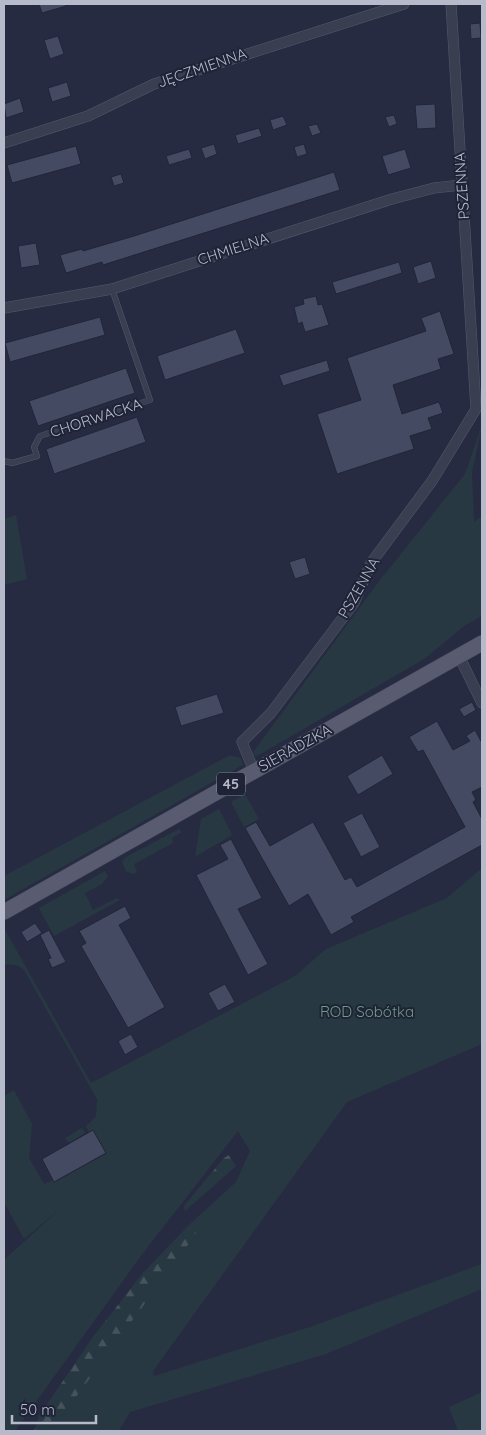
<svg xmlns="http://www.w3.org/2000/svg" width="486" height="1435" font-family="Quicksand,sans-serif">
<style>
.green{fill:#283842}
.forest{fill:url(#forest-firs)}
.building{fill:#454a63;stroke:#212538}
.lines{fill:none;stroke-linecap:round;stroke-linejoin:round}
.lane-casing{stroke:#55596b;stroke-width:6}
.street-casing{stroke:#55596b;stroke-width:11}
.primary-casing{stroke:#44475a;stroke-width:16}
.lane{stroke:#3a3e51;stroke-width:5}
.street{stroke:#3a3e51;stroke-width:10}
.primary{stroke:#595c71;stroke-width:15}
.labels{text-anchor:middle;stroke-width:4;stroke-linejoin:round;paint-order:stroke}
.shield{fill:#1f2336;stroke:#898d9e;stroke-width:1}
.shield-label{font-size:14px;font-weight:bold;fill:#b7bacb}
.street-label{font-size:15px;fill:#b7bacb;stroke:#1f2336}
.park-label{font-size:15px;fill:#6f9c85;stroke:#1f2336}
</style>
<defs>
<pattern id="forest-firs" width="22" height="20" patternUnits="userSpaceOnUse" patternTransform="scale(1.25)"><rect width="22" height="20" fill="#283842"/><path d="M5 1l3.5 6h-7zM16 11l3.5 6h-7z" fill="#45535c"/></pattern>
</defs>
<rect width="100%" height="100%" fill="#262b41"/>
<path class="green" d="M482,425l-10,47 2,50 8,-6v100l-18,10 -40,33 -167,97h-2l-2,-4 127,-172 85,-106z
M16,515l11,64 -23,6v-66z
M230,755l11,3 2,7 -239,135v-24z
M245,794l14,25 -15,8 -13,-25z
M219,809l13,26 -37,22 6,-38z
M179,829l3,3 -10,6 1,5 -39,21 3,8 -4,2 -7,-3 -4,-9 4,-5z
M482,868v176l-135,58 -194,269 1,5 156,-49 172,-63v25l-156,65 -196,58 -11,19h-68l144,-197 -4,-11 45,-41 14,-31 -12,-20 -95,122 -128,178h-11v-171l57,-52 -37,31 -20,-37v-106l10,-6 18,34 -3,34 15,26 9,-4 2,2 51,-28 -13,-23 -4,1 -3,-6 10,-9 1,-18 -73,-129c-5,-5 -13,-7 -20,-5v-37l87,155 204,-107 31,-27 121,-51z
M105,871l3,5 -6,8 -17,9 8,17 24,-12 3,2 -66,36 -15,-28z
M82,1128l3,5 -16,10 -4,-5z
M482,1392v39h-24l-9,-24z"/>
<path class="forest" d="M229,1155l7,11 -51,45 -1,-5 40,-48z
M191,1223l5,11 -145,197h-17l5,-15 54,-79 50,-64z"/>
<path class="building" d="M39,4h26l1,2 -24,7z
M480,23l1,15 -10,1 -1,-15z
M58,36l6,18 -14,5 -6,-19z
M67,82l4,14 -19,6 -4,-14z
M20,98l4,14 -18,6 -2,-14z
M435,104l1,24 -19,1 -2,-24z
M394,115l3,9 -8,3 -4,-10z
M283,116l4,9 -14,5 -3,-10z
M317,124l4,9 -9,3 -4,-10z
M259,128l3,8 -24,8 -3,-9z
M214,144l3,10 -12,5 -4,-11z
M304,144l3,10 -10,3 -3,-10z
M76,146l5,18 -69,19 -5,-18z
M189,149l3,9 -23,7 -3,-9z
M405,149l6,19 -23,7 -6,-19z
M334,172l6,18 -215,68 -22,7 -1,-3 -36,11 -6,-18 22,-6 1,2 51,-15z
M121,174l3,9 -10,3 -3,-9z
M36,243l4,22 -19,3 -3,-22z
M431,261l5,17 -18,6 -5,-17z
M399,262l3,11 -66,21 -4,-12z
M316,296l2,9 4,-1 7,21 -24,7 -3,-10 -4,2 -4,-17 10,-3 -1,-5z
M440,311l14,43 -16,5 3,10 -48,16 9,29 37,-12 4,11 -15,5 4,11 -22,7 4,13 -77,25 -20,-60 44,-14 -14,-42 79,-27 -5,-13z
M100,317l5,18 -95,27 -5,-19z
M236,329l9,24 -80,27 -8,-24z
M327,360l3,11 -47,15 -4,-11z
M126,368l9,25 -97,33 -9,-25z
M137,417l9,25 -92,32 -8,-25z
M305,557l5,17 -15,5 -6,-17z
M217,694l7,19 -43,13 -6,-19z
M472,702l4,8 -12,7 -5,-8z
M437,721l16,29 17,-9 -4,-5 9,-6 7,13v44l-10,5 4,8 -3,2 9,17v26l-131,72 3,5 -23,13 -23,-41 -19,12 -44,-78 11,-6 14,24 43,-24 32,58 6,-3 6,10 108,-60 -42,-77 -5,2 -9,-15z
M382,755l11,19 -35,21 -11,-19z
M362,813l18,34 -19,10 -18,-34z
M231,839l31,59 -24,11 30,55 -20,11 -52,-100 32,-16 -8,-14z
M125,906l6,12 -12,7 46,82 -37,21 -47,-82 5,-3 -7,-12z
M35,923l7,10 -15,9 -6,-10z
M49,930l17,32 -14,6 -4,-9 3,-1 -11,-23z
M225,984l10,18 -17,9 -10,-18z
M131,1034l7,13 -13,8 -7,-14z
M93,1130l13,23 -52,29 -12,-23z"/>
<g class="lines">
<defs>
<path id="lane" d="M4,461l8,2 25,-7 -3,-9 6,-11 110,-36 -38,-111"/>
<path id="street" d="M4,143l84,-27 66,-32 250,-80
M4,308l108,-19 280,-90 42,-11 27,-3
M459,656l23,47
M254,771l-12,-29 29,-29 83,-110 17,-40 61,-82 44,-72 -25,-405"/>
<path id="primary" d="M4,912l478,-269"/>
</defs>
<use href="#lane" class="lane-casing"/>
<use href="#street" class="street-casing"/>
<use href="#primary" class="primary-casing"/>
<use href="#lane" class="lane"/>
<use href="#street" class="street"/>
<use href="#primary" class="primary"/>
</g>
<g class="labels">
<rect class="shield" x="217" y="772.5" width="28" height="23" rx="4"/>
<g class="shield-label">
<text x="231" y="789">45</text>
</g>
<g class="street-label">
<text transform="translate(202 68) rotate(-19)" y="5">JĘCZMIENNA</text>
<text transform="translate(462 186) rotate(-94)" y="5">PSZENNA</text>
<text transform="translate(233 249) rotate(-18)" y="5">CHMIELNA</text>
<text transform="translate(96 418) rotate(-18)" y="5">CHORWACKA</text>
<text transform="translate(359 588) rotate(-60)" y="5">PSZENNA</text>
<text transform="translate(295 748) rotate(-29)" y="5">SIERADZKA</text>
</g>
<g class="park-label">
<text x="367" y="1017">ROD Sobótka</text>
</g>
</g>
<rect width="486" height="1435" fill="none" stroke="#b7bacb" stroke-width="10"/>
<path d="M12 1415v8h84v-8" fill="none" stroke="#b7bacb" stroke-width="2.5"/>
<text x="20" y="1415" font-size="15" fill="#b7bacb" stroke="#1f2336" stroke-width="4" paint-order="stroke">50 m</text>
</svg>
